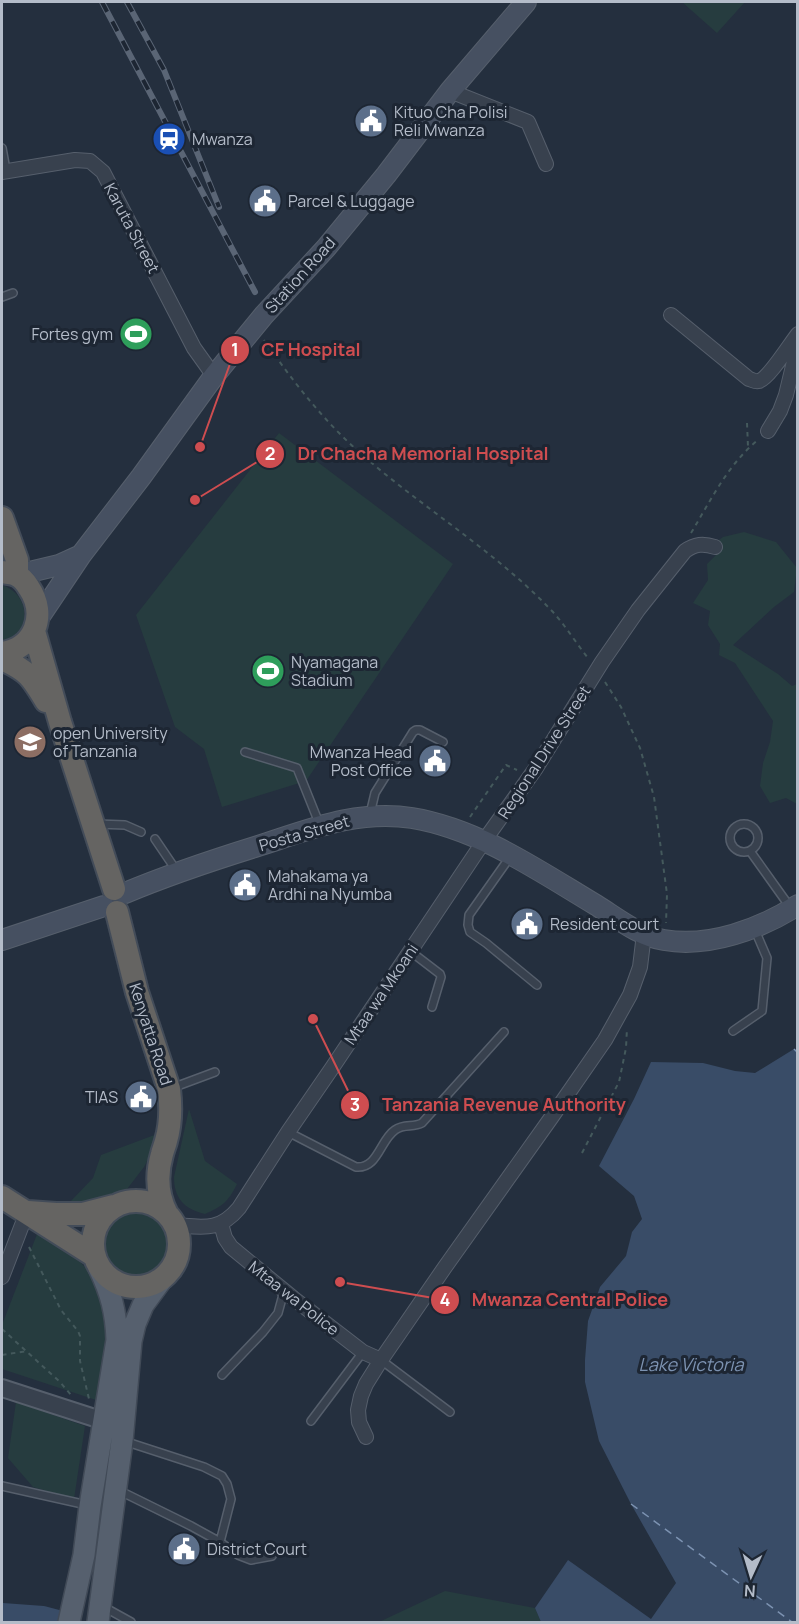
<svg xmlns="http://www.w3.org/2000/svg" width="799" height="1624" font-family="Manrope,sans-serif">
<style>
.green{fill:#263c3f}
.water{fill:#394c67}
.lines{fill:none;stroke-linecap:round;stroke-linejoin:round}
.river{stroke:#394c67;stroke-width:24}
.ferry{stroke:#7c92b1;stroke-width:1.5;stroke-dasharray:8 6;stroke-linecap:butt}
.service-casing{stroke:#565f6c;stroke-width:10}
.minor-casing{stroke:#565f6c;stroke-width:16}
.tertiary-casing{stroke:#565f6c;stroke-width:20}
.secondary-casing{stroke:#565f6c;stroke-width:22}
.primary-casing{stroke:#414a57;stroke-width:24}
.trunk-casing{stroke:#434c59;stroke-width:26}
.path{stroke:#44595c;stroke-width:2;stroke-dasharray:4.5 4.5;stroke-linecap:butt}
.service{stroke:#38414e;stroke-width:7}
.minor{stroke:#38414e;stroke-width:14}
.tertiary{stroke:#38414e;stroke-width:16}
.secondary{stroke:#465061;stroke-width:20}
.primary{stroke:#56606e;stroke-width:21}
.trunk{stroke:#656462;stroke-width:22}
.rail-casing{stroke:#5a6575;stroke-width:6}
.rail{stroke:#1d2633;stroke-width:4;stroke-dasharray:11;stroke-linecap:butt}
.labels{text-anchor:middle;stroke-width:6;stroke-linejoin:round;paint-order:stroke}
.poi-label{font-size:16px;fill:#b4bcc9;stroke:#1d2633;text-anchor:start}
.street-label{font-size:16px;fill:#b4bcc9;stroke:#1d2633}
.water-label{font-size:18px;font-style:italic;fill:#7c92b1;stroke:#1d2633}
.leader{fill:none;stroke:#ce4d50;stroke-width:2}
.callout-dot{fill:#ce4d50;stroke:#1d2633;stroke-width:2}
.mark-label{font-size:18px;text-anchor:middle;font-weight:bold;fill:#fff}
.callout-label{font-size:18px;text-anchor:middle;font-weight:bold;fill:#ce4d50;stroke:#1d2633;stroke-width:6;stroke-linejoin:round;paint-order:stroke}
</style>
<rect width="100%" height="100%" fill="#242f3e"/>
<path class="green" d="M682,2h63l-28,31z
M279,433l174,131 -147,217 -84,26 -18,-58 -29,-22 -39,-112z
M744,532l32,10 21,26 -3,24 -20,15 -41,38 45,29 14,12 5,-2v120l-11,-6 -16,5 -10,-17 3,-23 7,-21 3,-21 -38,-58 -16,-8 1,-11 -12,-19 2,-14 -17,-8 15,-23 -1,-16 11,-11 1,-13 4,-3z
M2,585c30,10 30,50 0,55z
M189,1109l16,52 32,23c-9,18 -14,22 -32,30 -21,-5 -31,-16 -31,-37z
M157,1134l2,5 -15,28 -20,26 -36,13 -38,1 20,-5 23,-24 8,-23z
M100 1244a35 35 0 1 1 70 0a35 35 0 1 1-70 0Z
M39,1229l26,18 21,21 16,24 8,23 -5,55 -9,30 -94,-31v-44z
M16,1402l69,24 -11,73 -41,-12 -25,-29z
M445,1591l90,17 6,14h-162z"/>
<path class="water" d="M794,1049l4,4 -1,569h-256l-6,-14 33,-48 83,59 25,-36 -45,-79 -32,-63 -14,-59v-22l3,-39 12,-34 26,-31 6,-24 10,-13 -8,-23 -35,-30 35,-67 17,-37 52,1 32,8 20,2z"/>
<g class="lines">
<path class="river" d="M2,1615l41,3 15,4"/>
<path class="ferry" d="M794,1049l4,4
M631,1504l161,118"/>
<defs>
<path id="service" d="M2,148l4,22
M2,297l11,-4
M245,752l52,16 22,55
M370,814l5,-21 38,-61 3,-2h4l23,12
M97,824l28,1 16,7
M730 838a14 14 0 1 1 28 0a14 14 0 1 1-28 0Z
M155,839l21,31
M750,851l40,56
M510,857l-41,58 -1,10 2,7 16,11 51,42
M410,951l30,23 1,3 -9,30
M733,1031l29,-20 5,-53 -12,-28
M172,1088l43,-16
M288,1132l68,35c22,2 24,-27 39,-37 9,-7 18,-2 27,-7l82,-91
M381,1360l69,52
M222,1375l41,-43 15,-19 6,-22
M311,1421l52,-69
M124,1441l80,26 18,9 5,8 4,15 -11,43
M2,1486l85,19
M118,1490l73,36 29,16 18,13 13,5 21,-4
M102,1606l29,16"/>
<path id="minor" d="M450,91l78,31 18,42
M2,172l73,-12 15,1 13,11 91,176 20,28
M671,315l78,64c4,1 6,3 10,2 10,-3 31,-37 39,-47
M768,431l12,-20 6,-16 12,-50
M221,1224l4,14 6,9 62,51 70,54 18,8
M174,1225c29,2 45,7 65,-17l49,-76 44,-64 152,-227 52,-73 66,-106 36,-52 47,-59c10,-7 18,-8 30,-4
M2,1277l25,-65
M366,1437l-7,-15 -1,-12 3,-14 5,-12 15,-24 64,-93 106,-149 54,-78 25,-45 10,-28 4,-33"/>
<path id="tertiary" d="M2,1388l102,33"/>
<path id="secondary" d="M17,575l42,-10 22,-10
M38,619l43,-64 60,-78 73,-101 50,-61 62,-67 60,-73 64,-84 76,-89
M125,893c43,-18 88,-33 133,-47 50,-16 100,-37 154,-28 67,11 127,53 184,87 21,13 43,31 68,35 45,8 96,-11 134,-35
M2,940l102,-34"/>
<path id="primary" d="M69,1622l15,-67 6,-49 27,-166c-1,-28 -6,-47 -18,-72
M98,1622l24,-181 9,-100 4,-17 8,-19 19,-26"/>
<path id="trunk" d="M2,518l15,42v15
M2,572c4,1 10,1 14,3 5,2 10,8 13,13 18,27 6,60 -27,65
M34,631l26,91 54,167
M2,659c26,12 29,17 44,42
M117,912l20,80 32,97c2,17 2,35 -3,52 -1,4 -3,9 -4,13 -6,21 -5,41 5,60
M2,1197l91,58
M93 1244a43 43 0 1 1 86 0a43 43 0 1 1-86 0Z
M28,1212l28,2h27l31,-8"/>
</defs>
<use href="#service" class="service-casing"/>
<use href="#minor" class="minor-casing"/>
<use href="#tertiary" class="tertiary-casing"/>
<use href="#secondary" class="secondary-casing"/>
<use href="#primary" class="primary-casing"/>
<use href="#trunk" class="trunk-casing"/>
<path class="path" d="M264,340c28,40 58,79 95,112 62,55 135,98 193,159 13,14 24,32 36,47
M747,423l1,24
M691,533c20,-33 37,-69 68,-94
M605,682l16,25 19,41 14,49 13,97 -1,29
M470,817l36,-52 11,5
M582,1153l37,-71 7,-34 1,-20
M29,1247l32,63 17,21 2,5v25l9,38
M2,1329l58,53 11,13
M2,1355l25,-4"/>
<use href="#service" class="service"/>
<use href="#minor" class="minor"/>
<use href="#tertiary" class="tertiary"/>
<use href="#secondary" class="secondary"/>
<use href="#primary" class="primary"/>
<use href="#trunk" class="trunk"/>
<defs>
<path id="rail" d="M102,2l153,290
M127,2l37,68 55,137"/>
</defs>
<use href="#rail" class="rail-casing"/>
<use href="#rail" class="rail"/>
</g>
<defs>
<symbol id="civic-disc" viewBox="-11 -11 22 22"><circle r="9.5" fill="#5c6f8a" stroke="#1d2633"/><path d="M-.6-6.5H3V-4.5H.6V-3L4-1V1h2V6H-6V1h2V-1L-.6-3ZM-1.2 2.5V6h2.4V2.5Z" fill="#fff"/></symbol>
<symbol id="station-disc" viewBox="-11 -11 22 22"><circle r="9.5" fill="#1a4fb4" stroke="#1d2633"/><path d="M-3-6H3Q5-6 5-4V2Q5 4 3 4L4.5 6H3L1.5 4h-3L-3 6H-4.5L-3 4Q-5 4-5 2V-4Q-5-6-3-6ZM-3.5-4v3h7v-3ZM-3.5 1v1.5H-2V1ZM2 1v1.5H3.5V1Z" fill="#fff"/></symbol>
<symbol id="stadium-disc" viewBox="-11 -11 22 22"><circle r="9.5" fill="#2e9e5b" stroke="#1d2633"/><path d="M0-5a6.5 5 0 1 0 0 10a6.5 5 0 1 0 0-10ZM-3.5-1.8h7v3.6h-7Z" fill="#fff"/></symbol>
<symbol id="school-disc" viewBox="-11 -11 22 22"><circle r="9.5" fill="#8d6e63" stroke="#1d2633"/><path d="M0-5L7-2L0 1L-7-2ZM-4 1L0 2.5L4 1V4Q0 6-4 4Z" fill="#fff"/></symbol>
</defs>
<g fill-rule="evenodd">
<use href="#civic-disc" x="352" y="102" width="38" height="38"/>
<use href="#station-disc" x="150" y="120" width="38" height="38"/>
<use href="#civic-disc" x="246" y="182" width="38" height="38"/>
<use href="#stadium-disc" x="117" y="315" width="38" height="38"/>
<use href="#stadium-disc" x="249" y="652" width="38" height="38"/>
<use href="#school-disc" x="11" y="723" width="38" height="38"/>
<use href="#civic-disc" x="416" y="742" width="38" height="38"/>
<use href="#civic-disc" x="226" y="866" width="38" height="38"/>
<use href="#civic-disc" x="508" y="905" width="38" height="38"/>
<use href="#civic-disc" x="122" y="1078" width="38" height="38"/>
<use href="#civic-disc" x="165" y="1530" width="38" height="38"/>
</g>
<g class="labels">
<g class="poi-label">
<text x="394" y="118">Kituo Cha Polisi<tspan x="394" dy="18">Reli Mwanza</tspan></text>
<text x="192" y="145">Mwanza</text>
<text x="288" y="207">Parcel &amp; Luggage</text>
<text x="113" y="340" text-anchor="end">Fortes gym</text>
<text x="291" y="668">Nyamagana<tspan x="291" dy="18">Stadium</tspan></text>
<text x="53" y="739">open University<tspan x="53" dy="18">of Tanzania</tspan></text>
<text x="412" y="758" text-anchor="end">Mwanza Head<tspan x="412" dy="18">Post Office</tspan></text>
<text x="268" y="882">Mahakama ya<tspan x="268" dy="18">Ardhi na Nyumba</tspan></text>
<text x="550" y="930">Resident court</text>
<text x="118" y="1103" text-anchor="end">TIAS</text>
<text x="207" y="1555">District Court</text>
</g>
<g class="street-label">
<text transform="translate(132 228) rotate(62)" y="6">Karuta Street</text>
<text transform="translate(300 275) rotate(-48)" y="6">Station Road</text>
<text transform="translate(544 752) rotate(-57)" y="6">Regional Drive Street</text>
<text transform="translate(304 833) rotate(-16)" y="6">Posta Street</text>
<text transform="translate(381 994) rotate(-56)" y="6">Mtaa wa Mkoani</text>
<text transform="translate(151 1034) rotate(72)" y="6">Kenyatta Road</text>
<text transform="translate(294 1298) rotate(38)" y="6">Mtaa wa Police</text>
</g>
<g class="water-label">
<text x="691" y="1371">Lake Victoria</text>
</g>
</g>
<path class="leader" d="M200 447L235 350M195 500L270 454M313 1019L355 1105M340 1282L445 1300"/>
<g class="callout-dot">
<circle cx="200" cy="447" r="6"/>
<circle cx="195" cy="500" r="6"/>
<circle cx="313" cy="1019" r="6"/>
<circle cx="340" cy="1282" r="6"/>
<circle cx="235" cy="350" r="15"/>
<circle cx="270" cy="454" r="15"/>
<circle cx="355" cy="1105" r="15"/>
<circle cx="445" cy="1300" r="15"/>
</g>
<g class="mark-label">
<text x="235" y="356">1</text>
<text x="270" y="460">2</text>
<text x="355" y="1111">3</text>
<text x="445" y="1306">4</text>
</g>
<g class="callout-label">
<text x="311" y="356">CF Hospital</text>
<text x="423" y="460">Dr Chacha Memorial Hospital</text>
<text x="504" y="1111">Tanzania Revenue Authority</text>
<text x="570" y="1306">Mwanza Central Police</text>
</g>
<rect width="799" height="1624" fill="none" stroke="#b4bcc9" stroke-width="6"/>
<g transform="translate(751 1576) rotate(184)" stroke="#1d2633" stroke-width="4.5" paint-order="stroke">
<path d="M0-4.5L10 22L0 15L-10 22Z" fill="#b4bcc9"/>
<text y="-9" font-size="16" font-weight="bold" text-anchor="middle" fill="#b4bcc9">N</text>
</g>
</svg>
